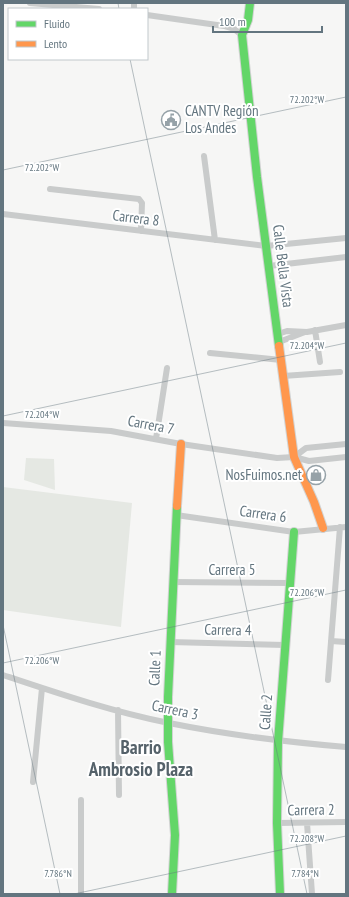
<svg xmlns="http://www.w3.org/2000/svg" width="349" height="897" font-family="'PT Sans Narrow',sans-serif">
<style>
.green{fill:#e5e8e3}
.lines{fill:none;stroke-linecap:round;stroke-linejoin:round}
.fast-casing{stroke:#d2d3d3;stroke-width:10}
.slow-casing{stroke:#d2d3d3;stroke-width:10}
.street{stroke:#c9cbcb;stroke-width:6}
.fast{stroke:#63d668;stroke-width:8}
.slow{stroke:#ff974d;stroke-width:8}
.ticks{fill:none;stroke:#63757f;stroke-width:1;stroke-opacity:0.45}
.labels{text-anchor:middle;stroke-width:4;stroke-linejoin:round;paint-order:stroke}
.poi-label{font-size:15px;fill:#63757f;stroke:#fff;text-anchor:start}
.street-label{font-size:15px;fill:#63757f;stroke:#fff}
.district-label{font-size:19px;font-weight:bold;fill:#55626a;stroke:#fff}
.ticks-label{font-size:10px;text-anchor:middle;fill:#63757f;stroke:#fff;stroke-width:4;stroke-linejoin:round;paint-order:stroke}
</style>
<rect width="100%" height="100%" fill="#f6f6f5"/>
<path class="green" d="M26,458l28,1 1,31 -31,-10z
M3,487l129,16 -11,124 -118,-17z"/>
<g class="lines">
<defs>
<path id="fast" d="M250,3l-2,17 -6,15 15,142 22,169
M172,894l3,-59 -7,-93v-45l9,-191
M280,894l-3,-71 1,-81 16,-210"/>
<path id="slow" d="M279,346l15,111 20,45 9,26
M177,506l4,-62"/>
</defs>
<use href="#fast" class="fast-casing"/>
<use href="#slow" class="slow-casing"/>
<path class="street" d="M30,3l69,6
M134,9v-6
M147,15l77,11 10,3 8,6
M204,156l11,84
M50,189l89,10 3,4 -1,28
M3,214l263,32 80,-8
M269,266l77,-9
M315,330l5,32
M278,334l9,-3 20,1 39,-7
M279,342l26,-10
M210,353l71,7
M283,376l57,-4
M3,423l108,8 70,13 96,14 17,-1 15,4 37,-4
M156,439l11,-71
M294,457l12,-9 40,-4
M176,515l118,17 52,-5
M173,582l118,1
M331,641l15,1
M170,642l115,3
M3,675c54,18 110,37 166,48 59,12 117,19 177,24
M328,680l12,-153
M118,710l1,85
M33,782l9,-94
M277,823l69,-1
M307,823l5,71
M81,894v-94"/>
<use href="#fast" class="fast"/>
<use href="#slow" class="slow"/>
</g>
<path class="ticks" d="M118,3l1,6M130,59l177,835M3,170l343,-73M3,416l343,-73M3,625l57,269M3,663l343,-73M74,894l272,-58"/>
<defs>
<symbol id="civic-ring" viewBox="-11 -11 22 22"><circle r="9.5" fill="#fff" stroke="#96a2a8" stroke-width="1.5"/><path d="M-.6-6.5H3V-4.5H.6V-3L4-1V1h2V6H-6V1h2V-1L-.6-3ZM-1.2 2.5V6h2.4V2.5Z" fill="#96a2a8"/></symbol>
<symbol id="shop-ring" viewBox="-11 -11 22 22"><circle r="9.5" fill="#fff" stroke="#96a2a8" stroke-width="1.5"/><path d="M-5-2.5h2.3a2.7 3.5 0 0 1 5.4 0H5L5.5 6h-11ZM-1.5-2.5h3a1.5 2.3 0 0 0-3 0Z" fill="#96a2a8"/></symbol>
</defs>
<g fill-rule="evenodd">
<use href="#civic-ring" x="160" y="109" width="22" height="22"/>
<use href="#shop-ring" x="305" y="464" width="22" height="22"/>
</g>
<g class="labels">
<g class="poi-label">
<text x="185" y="116">CANTV Región<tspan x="185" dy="17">Los Andes</tspan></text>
<text x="302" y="480" text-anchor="end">NosFuimos.net</text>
</g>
<g class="street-label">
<text transform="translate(136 218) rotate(7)" y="5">Carrera 8</text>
<text transform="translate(283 266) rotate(83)" y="5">Calle Bella Vista</text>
<text transform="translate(151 425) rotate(11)" y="5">Carrera 7</text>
<text transform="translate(263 514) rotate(8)" y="5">Carrera 6</text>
<text x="232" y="575">Carrera 5</text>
<text transform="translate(228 630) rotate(1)" y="5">Carrera 4</text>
<text transform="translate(155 668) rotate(-88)" y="5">Calle 1</text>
<text transform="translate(175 710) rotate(12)" y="5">Carrera 3</text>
<text transform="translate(266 712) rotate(-86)" y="5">Calle 2</text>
<text transform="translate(311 810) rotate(-1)" y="5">Carrera 2</text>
</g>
<g class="district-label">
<text x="141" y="754">Barrio<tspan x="141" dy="22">Ambrosio Plaza</tspan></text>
</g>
</g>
<g class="ticks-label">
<text x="307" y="103">72.202°W</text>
<text x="42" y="171">72.202°W</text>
<text x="307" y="349">72.204°W</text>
<text x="42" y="418">72.204°W</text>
<text x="307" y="596">72.206°W</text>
<text x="42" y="664">72.206°W</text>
<text x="307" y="842">72.208°W</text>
<text x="58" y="877">7.786°N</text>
<text x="305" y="877">7.784°N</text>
</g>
<rect width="349" height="897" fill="none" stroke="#63757f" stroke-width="8"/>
<rect x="8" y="8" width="140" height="52" fill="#ffffff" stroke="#c1c8cc"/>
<rect x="16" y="21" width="20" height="6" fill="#63d668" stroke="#c1c8cc"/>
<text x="44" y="28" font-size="12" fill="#63757f">Fluido</text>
<rect x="16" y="41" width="20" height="6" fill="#ff974d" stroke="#c1c8cc"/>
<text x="44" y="48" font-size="12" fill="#63757f">Lento</text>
<path d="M213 26v6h109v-6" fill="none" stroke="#63757f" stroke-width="2"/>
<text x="219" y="26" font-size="12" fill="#63757f" stroke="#ffffff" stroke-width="3" paint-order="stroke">100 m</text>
</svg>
